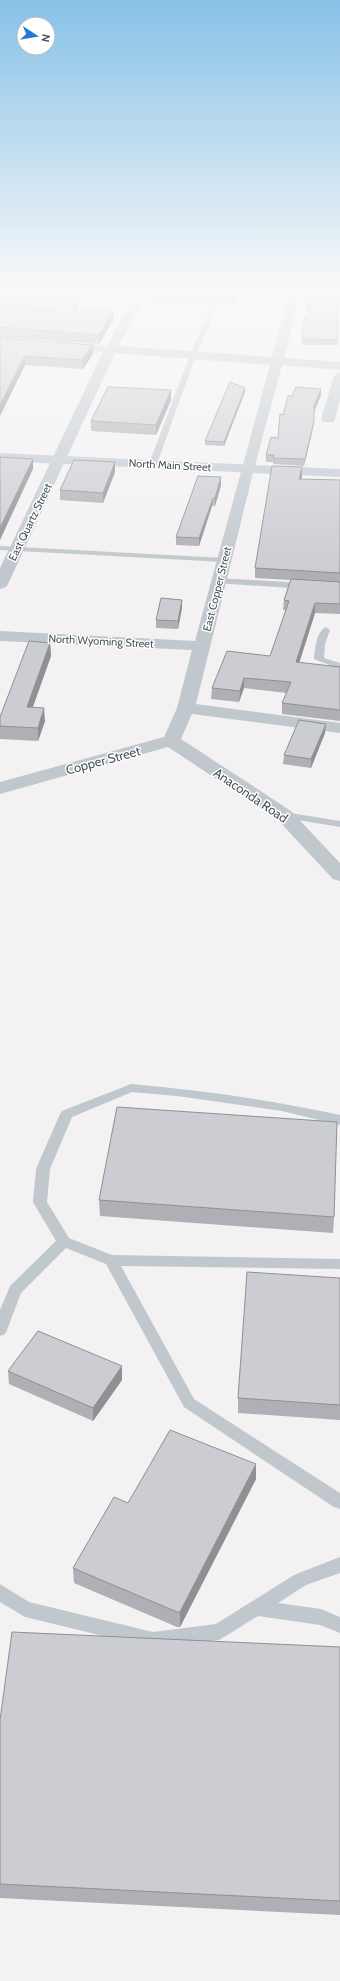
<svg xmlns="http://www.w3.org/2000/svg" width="340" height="1981" font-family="Cabin,sans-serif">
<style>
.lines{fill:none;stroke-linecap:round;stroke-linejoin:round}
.service{fill:#c0c8ce;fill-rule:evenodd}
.minor{fill:#c0c8ce;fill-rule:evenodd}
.secondary{fill:#c0c9d2;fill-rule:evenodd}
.wall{fill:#afb0b5}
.shaded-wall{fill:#8e9094}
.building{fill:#cbcdd3;stroke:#8e9094}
.labels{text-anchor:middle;stroke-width:3;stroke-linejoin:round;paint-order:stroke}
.far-street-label{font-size:11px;fill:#4a545c;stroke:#fff}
.street-label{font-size:13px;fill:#4a545c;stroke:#fff}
</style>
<rect width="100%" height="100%" fill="#f3f1f1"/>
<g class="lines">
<path class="service" d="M215,302l3,2 -22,51 -39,109 -7,2 -1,-2 41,-109 22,-51z
M0,546l224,12 4,2 -4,2 -224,-12z
M218,578l87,5 4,3 -4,3 -90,-6v-4z
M326,627l4,3 -5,14 -1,14 16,5v6l-26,-10c1,-9 2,-28 12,-32z
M284,812l56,9v6l-60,-10 -1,-2 1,-2z
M131,1084c70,6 140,16 209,31v10l-58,-14 -105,-15 -45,-4 -60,25 -22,52 -3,33 22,36 43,17 228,4v10l-219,-3 73,133 146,94v16l-6,-2 -150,-100 -78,-143 -40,-16 -45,45 -14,37 -2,4 -5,2v-26l10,-24 46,-45 -23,-39 3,-33 24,-55 2,-3z
M340,1557v16l-34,12 -28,18 43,6 19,8v16l-20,-8 -62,-9 -39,24 -66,8 -128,-31 -25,-15v-18l29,18 124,30 63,-8 78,-49z"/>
<path class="minor" d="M290,291h11l-17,67 56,4v8l-58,-5 -28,104 -58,235 144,19v10l-148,-19 -11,25 110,72 49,52v18l-7,-2 -56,-60 -109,-72 -168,47v-12l164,-45 13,-29 15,-58 -192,-9v-10l195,10 75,-276 -155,-12 -107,231 -2,3 -6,2v-21l103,-216 -40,-2 -6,-4 6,-4 44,4 22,-41 6,-3 6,3 -23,41 154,11z
M340,372v27l-5,20 -2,3h-10l-2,-3 13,-43z"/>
<path class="secondary" d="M0,453l340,16v8l-340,-16z"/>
</g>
<path class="wall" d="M0,291l77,17 36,2 1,9 -15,25 -99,-7z
M155,291h86l-7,11 -36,-2 -2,5 -42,-2v-9z
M312,292l26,18v35h-36v-20l7,-14 -3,-1 1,-5z
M0,338l93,16 -10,15 -58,-4 -25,51z
M245,388v4l-21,54 -19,-1v-4z
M321,389v6l-7,17 -1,16 -9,38 -31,-2v-2h-7v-7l12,-17 5,-23 9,-19z
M171,400l-15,35 -65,-4v-10z
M302,467l-1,12 39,1v134l-25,-1 -16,50 41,4v54l-58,-7v-11l5,-10 -43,-5 -5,14 -28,-3 1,-11 58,-32 16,-46h-3l1,-10 7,-20 -36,-2v-10z
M115,472l-12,31 -43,-3v-10z
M221,485l-6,21h-3l-13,40 -23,-1v-8z
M182,600v8l-4,21 -22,-1v-8z
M50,643l1,13 -18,51 12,14 -7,20 -38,-2v-22z
M325,733l-14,35 -28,-4 1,-9z
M99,1200l235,17 -1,16 -233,-17z
M340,1278v142l-102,-7v-15z
M122,1366v14l-29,41 -84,-37 -1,-13z
M256,1479l-76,148h-3l-103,-44 -1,-15 55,-65z
M340,1647v268l-340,-17v-178z"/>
<path class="shaded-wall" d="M80,291h5l-13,26v-9z
M198,291v9l-2,5v-9z
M236,291h5l-7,11 1,-9z
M113,310l1,9 -15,25v-9z
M93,345v9l-10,15 -1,-9z
M25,356v9l-25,51v-11z
M245,388v4l-21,54v-4z
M321,389v6l-7,17v-6z
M171,390v10l-15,35v-10z
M314,421l-1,7 -9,38 1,-7z
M33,459v10l-33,71v-12z
M115,462v10l-12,31v-10z
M302,467v10l-3,11v-9z
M221,477v8l-6,21v-8z
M213,498l-1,8 -13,40v-8z
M182,600v8l-4,21v-8z
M315,603v10l-19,60v-11z
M50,643l1,13 -23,64 -1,-13z
M244,678v10l-5,14 1,-11z
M44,708l1,13 -7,20v-13z
M326,724l-1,9 -14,35v-9z
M122,1366v14l-29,41v-13z
M256,1464v15l-76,148v-15z"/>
<path class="building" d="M0,291h80l-8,17 41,2 -14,25 -99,-8v-16l49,3 5,-2 -4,-4 -50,-4z
M155,291h43l-2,5 -42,-2z
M200,291h36l-1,2z
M312,292l28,1v8l-2,5v34l-36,-1v-14l10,-20h-5z
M0,338l93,7 -11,15 -57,-4 -25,49z
M230,382l15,6 -21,54 -19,-1z
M108,387l63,3 -15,35 -65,-4z
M296,387l25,2 -7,17v15l-9,38 -32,-1 1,-3h-8l5,-18 7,1 2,-24 3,1 5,-19h4z
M0,457l33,2 -33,69z
M74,460l41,2 -12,31 -43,-3z
M272,466l30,1 -3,12 41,1v93l-85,-5z
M198,476l23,1 -6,21h-2l-14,40 -23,-1z
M291,579l49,3v22l-25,-1 -19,59 44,5v43l-58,-7 9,-21 -47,-4 -4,13 -28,-3 15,-37 43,5 19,-55 -5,-1z
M161,598l21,2 -4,21 -22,-1z
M29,641l21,2 -23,64 17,1 -6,20 -38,-2v-9z
M299,720l27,4 -15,35 -27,-4z
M117,1107l220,15 -3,95 -235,-17z
M247,1272l93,6v127l-102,-7z
M38,1331l84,35 -29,42 -85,-37z
M170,1430l86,34 -76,148h-3l-104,-44 41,-71 14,6z
M12,1632l328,15v254l-340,-17v-164z"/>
<linearGradient id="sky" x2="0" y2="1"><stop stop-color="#87c1e7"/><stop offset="0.51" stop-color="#faf9f9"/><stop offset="1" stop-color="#faf9f9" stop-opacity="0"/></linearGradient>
<rect width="340" height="569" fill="url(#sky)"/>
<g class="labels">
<g class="far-street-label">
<text transform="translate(170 465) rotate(3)" y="4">North Main Street</text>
<text transform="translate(30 522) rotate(-64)" y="4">East Quartz Street</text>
<text transform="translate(217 589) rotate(-76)" y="4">East Copper Street</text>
<text transform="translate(101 641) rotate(3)" y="4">North Wyoming Street</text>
</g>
<g class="street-label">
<text transform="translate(103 760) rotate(-15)" y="5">Copper Street</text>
<text transform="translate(251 795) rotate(34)" y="5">Anaconda Road</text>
</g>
</g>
<g transform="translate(36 36) rotate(102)"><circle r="19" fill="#ffffff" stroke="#b7bbbe"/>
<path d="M0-3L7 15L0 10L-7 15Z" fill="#2a76d4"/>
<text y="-6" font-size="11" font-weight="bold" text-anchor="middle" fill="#4a545c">N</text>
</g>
</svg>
